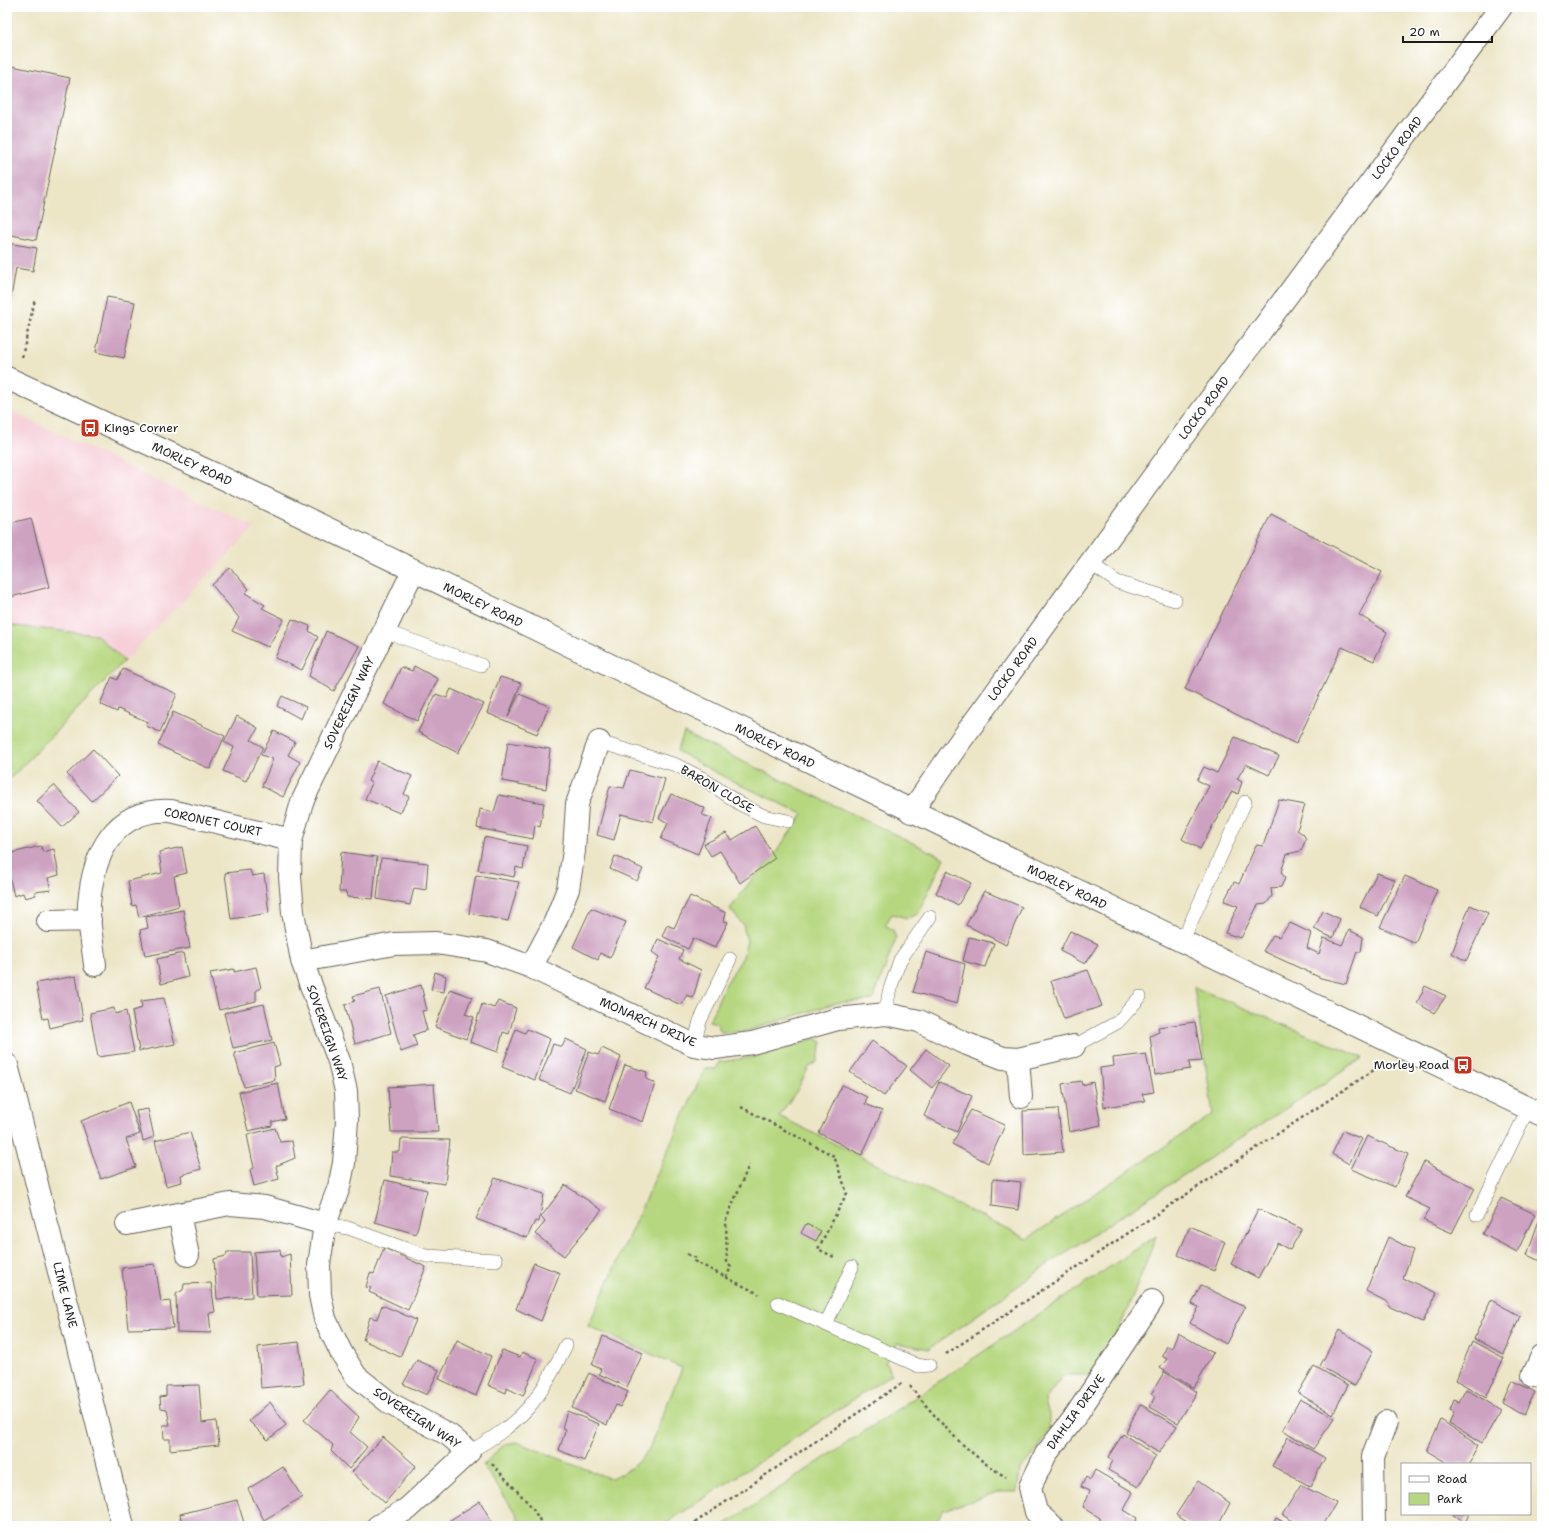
<svg xmlns="http://www.w3.org/2000/svg" width="1549" height="1533" font-family="'Shantell Sans',sans-serif">
<style>
.built{fill:#f6cfd8}
.green{fill:#b6d77f;stroke:#697a4e}
.building{fill:#cda2c1}
.lines{fill:none;stroke-linecap:round;stroke-linejoin:round}
.service-casing{stroke:#656258;stroke-width:14}
.minor-casing{stroke:#656258;stroke-width:24}
.tertiary-casing{stroke:#656258;stroke-width:24}
.path{stroke:#656258;stroke-width:2.5;stroke-dasharray:3 3;stroke-linecap:butt}
.service{stroke:#fff;stroke-width:13}
.minor{stroke:#fff;stroke-width:22}
.tertiary{stroke:#fff;stroke-width:22}
.labels{text-anchor:middle;stroke-width:3.5;stroke-linejoin:round;paint-order:stroke}
.street-label{font-size:12px;fill:#1c1c1c;stroke:#fff}
.poi-label{font-size:12px;fill:#1c1c1c;stroke:#fff;text-anchor:start}
</style>
<rect width="100%" height="100%" fill="#fff"/>
<filter id="ink" filterUnits="userSpaceOnUse"><feTurbulence type="fractalNoise" baseFrequency=".025" numOctaves="2"/><feDisplacementMap in="SourceGraphic" scale="8" xChannelSelector="R" yChannelSelector="G"/><feConvolveMatrix kernelMatrix="1 2 1 2 8 2 1 2 1" color-interpolation-filters="sRGB"/></filter>
<filter id="wash" filterUnits="userSpaceOnUse"><feTurbulence type="fractalNoise" baseFrequency=".012" numOctaves="4" result="noise"/><feDisplacementMap in="SourceGraphic" scale="16" xChannelSelector="R" yChannelSelector="G"/><feGaussianBlur stdDeviation="0.9" result="paint"/><feColorMatrix in="noise" values="0 0 0 0 0 0 0 0 0 0 0 0 0 0 0 0 0 1.4 0 .05"/><feComposite in="paint" operator="in"/></filter>
<g filter="url(#wash)">
<rect width="100%" height="100%" fill="#ece5c6"/>
<path class="built" d="M7,409l248,118 -248,255z"/>
<path class="green" d="M7,625l90,10 27,26 -117,121z
M684,733l260,125 -26,56 -11,4 -15,-4 -7,11 8,5 3,8 -23,62 -37,3 -92,29h-23l-4,-9 -8,-2 15,-34 19,-30 4,-16 -4,-16 -13,-16 19,-26 23,-25 31,-44 -79,-37 -47,-26z
M1194,987l169,71 -303,198 -131,93 -32,-6 -12,20 7,11 -230,152h-142l-3,-11 -34,-50 22,-21 12,-2 94,37c16,-7 27,-16 37,-28l34,-83 -94,-42 117,-258 11,1 3,-7 42,-6 55,-18 6,4 -5,20 -8,5 -13,25 -17,24 248,123 186,-125z
M1156,1236c-18,47 -35,96 -62,139h-31l-18,25 4,15v14l-11,20 -18,21 -3,22h-16l-58,18 -9,16h-211z"/>
<g id="blocks">
<path class="building" d="M7,65l63,13 -34,162 -29,-6z
M7,243l30,5 -4,23 -17,-3 -8,47z
M107,297l28,5 -11,56 -28,-6z
M1271,514l111,58 -23,43 28,17 -13,29 -32,-14 -46,97 -111,-55z
M31,518l18,69 -42,11v-74z
M230,568l19,21 -4,4 20,12 -3,3 22,11 -16,28 -36,-16 7,-13 -27,-33z
M292,619l18,7 -1,5 9,6 -16,33 -27,-12z
M326,631l33,15 -25,45 -25,-15z
M414,666l24,13 -21,42 -33,-17 17,-37 11,4z
M123,669l54,25 -17,38 -14,-6 2,-4 -30,-13 -1,3 -17,-8 12,-27 5,3z
M500,677l21,6 -13,34 11,-23 30,12 -12,28 -50,-21z
M451,689l33,15 -26,49 -40,-21 18,-38 11,4z
M282,696l24,11 -5,12 -24,-13z
M173,712l52,24 -15,33 -52,-24z
M237,716l21,12 -7,12 12,7 -17,34 -23,-10 11,-24 -10,-5z
M274,731l21,11 -7,13 12,7 -17,35 -21,-11 11,-27 -12,-4z
M1235,737l44,19 -10,19 -23,-11 -9,15 5,3 -4,12 -6,-3 -32,58 -18,-10 27,-53 -12,-6 7,-13 13,6z
M508,742l42,7 -4,40 -44,-8z
M93,749l25,27 -26,25 -25,-27z
M377,761l35,15 -8,18 5,3 -9,16 -35,-14 7,-16 -4,-2z
M630,770l35,9 -12,43 -32,-8 -7,26 -17,-5 13,-49 14,2z
M54,785l25,27 -17,15 -25,-26z
M671,794l34,14 -3,7 10,3 -14,36 -37,-15 7,-16 -9,-5z
M499,795l45,8 -4,24 -5,-2 -2,14 -56,-11 3,-19 14,3z
M1279,800l26,5 -8,25 6,4 3,5 -5,12 -14,3 -6,18 4,6 -4,9 -10,1 1,8 -6,8 -8,1 -17,33 -16,-5 13,-27 -14,-5 10,-19 5,2 17,-39 7,1z
M755,826l20,32 -35,25 -20,-32 -9,5 -7,-12 22,-11 6,7z
M484,837l43,9 -4,23 -7,-2 -2,10 -36,-7z
M41,846l2,6 11,-3 5,26 -11,3 3,12 -17,2 2,3 -11,3 -2,-5 -9,3 -7,-30v-12z
M182,847l5,26 -13,3 5,30 -40,11 -3,-12 -4,1 -4,-25 34,-8 -3,-21z
M341,852l36,5 -4,42 -26,-2 -1,-5h-7z
M615,856l28,13 -6,12 -27,-12z
M381,858l47,5 -2,27 -12,-2 -4,17 -33,-6z
M250,870l2,6 12,-2 5,39 -38,6 -6,-46z
M947,871l24,12 -13,22 -22,-12z
M1377,873l18,7 -17,36 -18,-9z
M476,875l43,7 -11,39 -39,-8z
M1405,876l32,14 -22,53 -35,-16z
M984,891l38,16 -16,38 -40,-20z
M690,896l36,17 -2,8 4,1 -13,26 -22,-10 -5,11 -26,-13 5,-11 7,3z
M1470,905l18,8 -22,48 -14,-8z
M591,908l35,14 -16,36 -10,-5 -2,7 -25,-13z
M183,910l7,38 -45,8 -5,-26 8,-2 -2,-11z
M1323,911l17,8 -7,19 -19,-9z
M1290,923l21,10 -4,15 12,6 5,-16 18,7 7,-15 14,7 -2,15h-4l-11,32 -25,-6 -58,-27 10,-16 6,2z
M1070,931l28,13 -13,20 -25,-13z
M969,937l25,6 -9,24 -22,-6z
M658,939l25,11 -4,9 22,11 -8,28 -6,-3 -6,10 -37,-17 15,-31 -7,-5z
M926,952l39,12 -8,40 -44,-12z
M183,953l5,24 -27,7 -4,-25z
M256,967l5,21 -5,3v10l-37,9 -9,-37 24,-4v3z
M1088,970l14,36 -38,13 -13,-38z
M435,972l11,4 -2,16 -13,-2z
M76,976l7,44 -33,8 -2,-10 -5,1 -7,-36z
M421,985l6,25 -5,1 5,19 -14,5 4,11 -16,6 -15,-56z
M1425,986l21,10 -12,17 -17,-10z
M380,989l11,44 -36,11 -10,-39 10,-4 -2,-5z
M450,989l22,8 -7,17 9,3 -8,22 -31,-12z
M164,998l11,46 -36,7 -7,-40 10,-3 -1,-7z
M498,1001l18,7 -7,26 -6,-2 -5,20 -28,-10 12,-38 12,4z
M264,1004l8,36 -39,8 -9,-35z
M114,1008l1,6 11,-3 8,41 -36,5 -8,-44z
M1195,1022l7,39 -13,1 1,7 -35,6 -5,-39 9,-4 -1,-5z
M516,1029l9,4 2,-4 23,10 -15,41 -33,-13z
M566,1039l21,10 -17,44 -31,-13 14,-36 9,3z
M872,1041l35,25 -23,30 -34,-24z
M274,1043l6,22 -6,2 1,13 -31,7 -10,-34z
M602,1048l19,9 -16,44 -30,-12 14,-37 9,3z
M926,1049l23,17 -17,22 -22,-18z
M1146,1054l8,38 -12,2 3,7 -41,6 -4,-39 14,-2 -1,-8z
M625,1065l22,7 -1,7 9,4 -12,39 -34,-13z
M1081,1081l1,4 11,-3 8,43 -32,7 -7,-48z
M939,1082l33,14 -15,36 -33,-16z
M278,1083l7,36 -13,3v4l-24,5 -9,-39z
M434,1084l4,48h-47l-3,-45z
M842,1085l25,12 -2,7 17,7 -20,44 -43,-22z
M129,1102l11,32 -14,5 10,28 -35,12 -20,-58z
M148,1109l6,28 -11,4 -7,-30z
M1058,1109l5,43 -39,3 -1,-44z
M971,1110l34,15 -17,38 -36,-19z
M275,1128l5,14 12,-1 3,17 -19,8 3,13 -25,7 -4,-16 4,-2 -7,-33z
M1343,1131l19,8 -13,25 -17,-10z
M190,1132l11,37 -20,6 1,7 -16,4 -11,-45z
M1367,1136l41,18 -13,33 -44,-18z
M401,1139l49,1 -5,44 -55,-8 2,-24h8z
M1424,1162l51,26 -23,45 -29,-13 7,-11 -25,-12z
M495,1178l49,16 -5,28 -4,-1 -8,17 -51,-19z
M993,1179l28,3 -3,28 -26,-4z
M385,1180l42,10 -11,44 -41,-12z
M565,1185l37,25 -38,46 -29,-22 10,-12 -4,-5z
M1501,1198l34,16 -18,38 -34,-18z
M1258,1209l44,20 -12,21 -13,-7 -19,35 -27,-14z
M1539,1220l3,2v40l-15,-7z
M806,1224l15,7 -5,10 -15,-8z
M1190,1226l35,16 -11,29 -36,-16z
M1388,1237l25,13 -10,28 34,15 -14,29 -35,-16 1,-3 -23,-12z
M384,1248l42,19 -18,43 -39,-18 2,-4 -5,-1 4,-14 4,1z
M280,1250l1,7 9,-3 2,41 -35,1 -3,-44z
M227,1252h23l2,45 -35,2 -3,-40 12,-3z
M534,1263l26,10 -19,48 -25,-12z
M155,1264l6,38 9,-1 3,27 -45,1 -6,-61z
M211,1283l4,29 -6,1 2,20 -34,-1 -1,-38 7,-4 1,-6z
M1201,1285l44,22 -19,37 -36,-21 9,-16 -7,-3z
M1491,1300l29,16 -16,38 -30,-15z
M382,1305l34,15 -16,37 -37,-17 7,-23 7,2z
M1339,1330l34,21 -18,35 -35,-20z
M1178,1333l35,20 -19,35 -34,-20 7,-9 -5,-3 5,-10 5,2z
M603,1336l40,17 -16,34 -28,-13 2,-5 -9,-4z
M457,1340l34,16 -15,40 -37,-17z
M1472,1341l32,17 -18,40 -30,-18z
M299,1342l5,42 -43,4 -3,-41z
M502,1350l18,7 2,-5 16,7 -15,37 -16,-8 -1,5 -18,-8z
M417,1360l22,10 -12,25 -24,-11z
M1314,1366l34,19 -15,29 -35,-21z
M1164,1372l33,20 -19,31 -28,-16 5,-11 -4,-2z
M589,1373l39,19 -8,15 -4,-2 -9,20 -35,-17z
M1512,1380l23,12 -11,23 -22,-13z
M199,1385l3,38 14,-2 3,24 -49,5v-11h-6l-1,-14h7l-3,-16 -6,-1 -1,-11 6,-1v-10z
M1466,1389l35,21 -19,33 -33,-20 5,-11 -4,-2 4,-10 5,2z
M330,1390l29,27 -9,15 17,15 -18,22 -18,-18 2,-6 -29,-25z
M1300,1399l35,19 -22,31 -30,-19z
M270,1402l16,23 -18,15 -19,-19z
M1140,1404l37,22 -18,27 -33,-21z
M567,1411l32,13 -15,37 -25,-11 7,-21 -4,-1z
M1441,1420l38,25 -10,19h-20l-22,-13z
M1123,1434l33,22 -18,31 -30,-17 5,-9 -5,-4z
M383,1437l33,29 -31,37 -33,-31z
M1288,1437l37,21 -15,28 -38,-20z
M283,1467l19,30 -38,23 -16,-31z
M1095,1470l38,22 -9,18 13,8 -4,8h-29l-6,-4 2,-4 -17,-11 7,-16 -9,-4 5,-10 4,3z
M1198,1481l32,22 -12,23h-25l-17,-11z
M1301,1485l35,18 -14,23h-19l-21,-11z
M237,1500l8,26h-63l-2,-12z
M480,1501l14,25h-53z
M1451,1514h18l-4,9z
M1276,1518l15,8h-19z"/>
</g>
</g>
<g filter="url(#ink)">
<use href="#blocks" fill-opacity="0" stroke="#656258" stroke-width="1"/>
<g class="lines">
<defs>
<path id="service" d="M1090,563l27,19 58,18
M384,631l97,34
M599,742l77,23 26,13 38,26 24,12 24,5
M1182,942l63,-140
M886,1014l3,-22 11,-32 30,-43
M694,1045l6,-24 30,-62
M1074,1046l44,-24 22,-25
M1477,1215l51,-106
M325,1224l23,4 78,28 70,4
M778,1303l141,63 10,-1
M826,1324l26,-57
M469,1452c21,-12 42,-25 59,-44 16,-18 27,-41 38,-63"/>
<path id="minor" d="M48,921l42,-1
M302,961l92,-17 42,-1 51,8 44,16 163,78 21,3 37,-5 86,-24 48,-5 33,7 43,21 41,16 15,1 56,-13
M95,965c-2,-20 -7,-41 -6,-61 4,-50 25,-96 82,-93l120,29
M531,967l24,-45 13,-33 6,-38 3,-47 22,-62
M1018,1059l3,38
M179,1215l9,40
M127,1224l103,-20 35,3 60,17
M1533,1376l9,-20
M378,1526l29,-17 62,-57 -20,-17 -58,-31 -35,-28 -15,-24 -16,-33 -5,-24 -1,-30 6,-41 14,-37 5,-24 3,-43 -1,-29 -7,-30 -37,-100 -9,-49 -3,-35 1,-36 11,-39 111,-231
M1052,1526l-16,-14 -6,-25 16,-33 26,-33 80,-120
M1374,1526l-1,-69 13,-35"/>
<path id="tertiary" d="M7,378l220,102 1315,635
M911,812l45,-65 227,-311 318,-429
M7,1065l116,461"/>
</defs>
<use href="#service" class="service-casing"/>
<use href="#minor" class="minor-casing"/>
<use href="#tertiary" class="tertiary-casing"/>
<path class="path" d="M22,357l13,-58
M741,1107l93,49 13,37 -29,56 16,8
M687,1254l8,4 -1,3 65,33
M726,1278l5,-11 -4,-4 -1,-43 23,-55
M946,1354l434,-288
M910,1386c28,35 57,68 96,91
M492,1464l40,43 11,19
M690,1526l212,-143"/>
<use href="#service" class="service"/>
<use href="#minor" class="minor"/>
<use href="#tertiary" class="tertiary"/>
</g>
</g>
<defs>
<symbol id="bus-square" viewBox="-11 -11 22 22"><rect x="-9" y="-9" width="18" height="18" rx="4" fill="#c8321e" stroke="#fff"/><path d="M-5-6H5V4H4V6H2V4H-2V6H-4V4H-5ZM-3.5-4V0h7V-4ZM-3.5 1.2v1.5H-2V1.2ZM2 1.2v1.5H3.5V1.2Z" fill="#fff"/></symbol>
</defs>
<g fill-rule="evenodd">
<use href="#bus-square" x="79" y="417" width="22" height="22"/>
<use href="#bus-square" x="1452" y="1054" width="22" height="22"/>
</g>
<g class="labels">
<g class="street-label">
<text transform="translate(1397 148) rotate(-53)" y="4">LOCKO ROAD</text>
<text transform="translate(1204 408) rotate(-53)" y="4">LOCKO ROAD</text>
<text transform="translate(192 464) rotate(25)" y="4">MORLEY ROAD</text>
<text transform="translate(483 605) rotate(26)" y="4">MORLEY ROAD</text>
<text transform="translate(1013 669) rotate(-54)" y="4">LOCKO ROAD</text>
<text transform="translate(349 703) rotate(-64)" y="4">SOVEREIGN WAY</text>
<text transform="translate(775 746) rotate(26)" y="4">MORLEY ROAD</text>
<text transform="translate(717 789) rotate(30)" y="4">BARON CLOSE</text>
<text transform="translate(213 822) rotate(12)" y="4">CORONET COURT</text>
<text transform="translate(1067 887) rotate(26)" y="4">MORLEY ROAD</text>
<text transform="translate(648 1022) rotate(24)" y="4">MONARCH DRIVE</text>
<text transform="translate(327 1033) rotate(71)" y="4">SOVEREIGN WAY</text>
<text transform="translate(65 1295) rotate(76)" y="4">LIME LANE</text>
<text transform="translate(1076 1412) rotate(-54)" y="4">DAHLIA DRIVE</text>
<text transform="translate(417 1418) rotate(33)" y="4">SOVEREIGN WAY</text>
</g>
<g class="poi-label">
<text x="104" y="432">Kings Corner</text>
<text x="1449" y="1069" text-anchor="end">Morley Road</text>
</g>
</g>
<rect width="1549" height="1533" fill="none" stroke="#fff" stroke-width="24"/>
<rect x="1401" y="1463" width="130" height="52" fill="#ffffff" stroke="#a4a4a4"/>
<rect x="1409" y="1476" width="20" height="6" fill="#ffffff" stroke="#a4a4a4"/>
<text x="1437" y="1483" font-size="12" fill="#1c1c1c">Road</text>
<rect x="1409" y="1493" width="20" height="12" fill="#b6d77f" stroke="#a4a4a4"/>
<text x="1437" y="1503" font-size="12" fill="#1c1c1c">Park</text>
<path d="M1403 36v6h89v-6" fill="none" stroke="#1c1c1c" stroke-width="2"/>
<text x="1409" y="36" font-size="12" fill="#1c1c1c" stroke="#ffffff" stroke-width="3" paint-order="stroke">20 m</text>
</svg>
